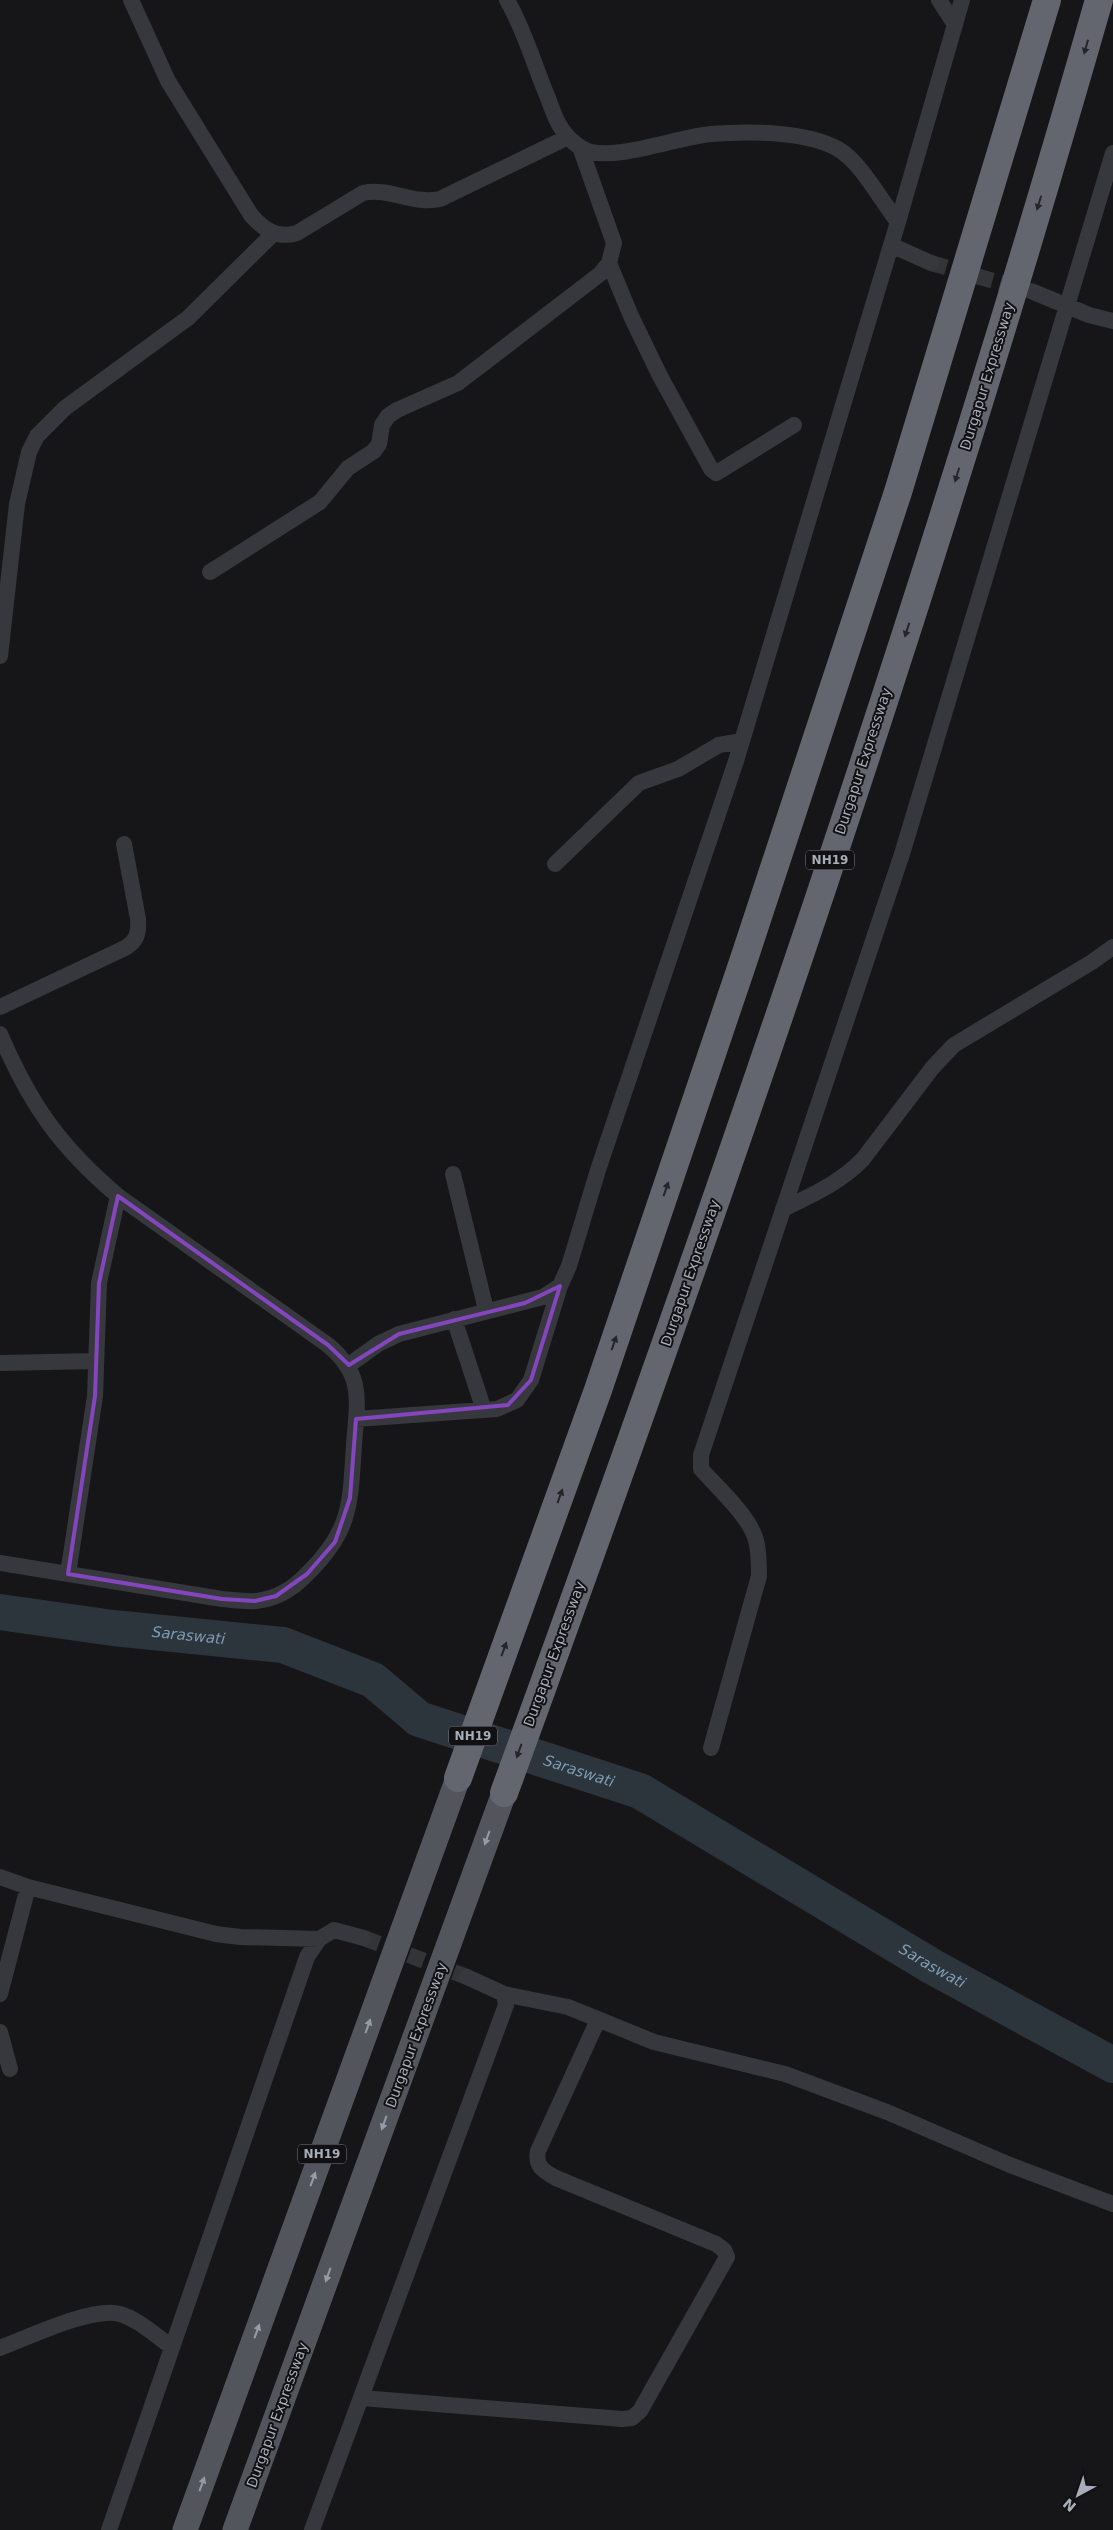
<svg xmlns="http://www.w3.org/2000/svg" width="1113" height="2530" font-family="'DejaVu Sans',sans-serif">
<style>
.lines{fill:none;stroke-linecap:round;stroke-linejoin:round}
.river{stroke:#2c353c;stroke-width:36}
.street-tunnel{stroke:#333438;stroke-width:16;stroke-dasharray:16 8;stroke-linecap:butt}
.street{stroke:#37383d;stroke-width:16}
.primary{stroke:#53555c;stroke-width:25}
.highway{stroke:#63666e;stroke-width:28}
.oneway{fill:#26262a}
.oneway2{fill:#979ba6}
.marked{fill:none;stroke:#8446be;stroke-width:4;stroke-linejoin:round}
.labels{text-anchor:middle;stroke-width:4;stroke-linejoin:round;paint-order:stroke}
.shield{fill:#111113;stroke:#7b7e86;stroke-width:1}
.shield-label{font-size:12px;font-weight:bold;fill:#a8adb8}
.street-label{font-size:14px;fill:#a8adb8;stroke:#111113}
.water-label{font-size:15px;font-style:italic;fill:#7f9bb3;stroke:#111113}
</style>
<rect width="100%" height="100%" fill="#161618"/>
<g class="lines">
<path class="river" id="s1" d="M0,1612l113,16 170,17 90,35 46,39 221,72 293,176 180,98"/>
<path class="street-tunnel" d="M931,263l91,26
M364,1938l103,39"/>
<path class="street" d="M131,0l37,81 83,134c13,15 26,24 46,18l66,-40c26,-6 50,12 77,6l128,-62
M507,0c18,31 27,65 41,98 5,14 10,29 21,40 6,6 14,12 22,14 30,7 87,-15 120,-18 36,-3 96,-3 127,15 23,13 43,52 60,73
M939,0l16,25
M891,245l40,18
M609,263l22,53 29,60 51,93 5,4 7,-4 71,-44
M1031,291l58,24 24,6
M210,572l110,-70 28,-34 26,-17 5,-7 3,-19 6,-9 9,-6 61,-27 142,-109 9,-11 5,-20 -34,-96
M0,656l17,-152 12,-52 8,-16 28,-28 123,-90 86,-85
M555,864l84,-81 39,-14 41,-24 23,-4
M0,1007l125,-59c12,-7 14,-15 13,-29l-14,-75
M0,1034c30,70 59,112 118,162l210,149c37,31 29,56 26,100 -4,58 -2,85 -46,128 -14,15 -31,26 -52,28 -11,1 -23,-1 -34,-2l-222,-36
M453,1174l33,136
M783,1209c29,-14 57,-26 80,-50l70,-92 21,-22 138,-83 21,-15
M454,1319l30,91
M0,1363l96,-2
M349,1365l29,-21 21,-10 144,-37 17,-11 9,-20 29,-96 138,-409 162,-539 64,-222
M356,1419l141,-10 20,-9 14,-20 29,-94
M68,1574l27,-178 4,-113 19,-87
M711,1748l48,-172c0,-13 0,-27 -4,-39 -8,-23 -38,-50 -54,-68v-14l201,-601 211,-701
M0,1877l28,10 188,47 24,3 79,2
M0,1994l28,-107
M504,1994l64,13 86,35 131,32 102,38 123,53 103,39
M0,2032l10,37
M0,2348c27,-10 93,-42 120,-34 18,5 37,23 52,33
M362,2398l260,21 10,-1 8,-7 87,-154 -3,-7 -8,-6 -160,-66c-13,-7 -21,-12 -18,-27l60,-131
M109,2530l198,-573 12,-18 15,-9 30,8
M312,2530l194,-525 -2,-11 -37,-17"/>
<path class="primary" d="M185,2530l273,-752
M235,2530l269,-737"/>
<path class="highway" d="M458,1778l140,-388 145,-428 155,-470 149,-492
M504,1793c216,-591 422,-1187 595,-1793"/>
</g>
<defs><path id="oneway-solid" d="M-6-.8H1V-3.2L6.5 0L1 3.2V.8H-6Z" transform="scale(1.25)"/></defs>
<g class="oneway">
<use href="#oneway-solid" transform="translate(1086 47) rotate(106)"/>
<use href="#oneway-solid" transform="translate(1039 203) rotate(107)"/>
<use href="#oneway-solid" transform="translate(957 475) rotate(107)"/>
<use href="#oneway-solid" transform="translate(907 630) rotate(108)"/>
<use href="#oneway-solid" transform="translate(666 1189) rotate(-71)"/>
<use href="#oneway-solid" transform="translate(614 1343) rotate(-71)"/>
<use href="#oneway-solid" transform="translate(560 1496) rotate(-70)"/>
<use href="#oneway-solid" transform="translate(504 1649) rotate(-70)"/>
<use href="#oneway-solid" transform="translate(519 1751) rotate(110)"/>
</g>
<g class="oneway2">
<use href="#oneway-solid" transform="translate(487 1838) rotate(110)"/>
<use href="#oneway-solid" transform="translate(368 2026) rotate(-70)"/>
<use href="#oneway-solid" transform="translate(384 2123) rotate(110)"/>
<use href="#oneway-solid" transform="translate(313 2179) rotate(-70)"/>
<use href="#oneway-solid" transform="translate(328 2275) rotate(110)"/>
<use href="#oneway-solid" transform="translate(257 2331) rotate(-70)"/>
<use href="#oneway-solid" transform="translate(202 2484) rotate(-70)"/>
</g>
<path class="marked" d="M118,1196l210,149 21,20 50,-31 126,-31 35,-17 -29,94 -23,25 -152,14 -6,79 -15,44 -28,32 -31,22 -21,5 -33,-2 -154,-25 27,-178 4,-113z"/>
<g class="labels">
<g class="shield">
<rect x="806" y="850.5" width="48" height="19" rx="4"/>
<rect x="449" y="1726.5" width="48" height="19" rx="4"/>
<rect x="298" y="2144.5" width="48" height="19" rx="4"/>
</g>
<g class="shield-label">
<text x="830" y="864">NH19</text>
<text x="473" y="1740">NH19</text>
<text x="322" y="2158">NH19</text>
</g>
<g class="street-label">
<text transform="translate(987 376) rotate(-73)" y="5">Durgapur Expressway</text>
<text transform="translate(863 761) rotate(-72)" y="5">Durgapur Expressway</text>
<text transform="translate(690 1273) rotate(-71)" y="5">Durgapur Expressway</text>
<text transform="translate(554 1654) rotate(-70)" y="5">Durgapur Expressway</text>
<text transform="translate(416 2035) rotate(-70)" y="5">Durgapur Expressway</text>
<text transform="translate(277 2415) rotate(-70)" y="5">Durgapur Expressway</text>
</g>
<g class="water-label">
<text dy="5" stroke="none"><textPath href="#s1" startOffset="190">Saraswati</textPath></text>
<text dy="5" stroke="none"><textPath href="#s1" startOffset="610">Saraswati</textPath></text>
<text dy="5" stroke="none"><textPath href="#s1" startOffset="1015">Saraswati</textPath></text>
</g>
</g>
<g transform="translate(1078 2495) rotate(220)" stroke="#111113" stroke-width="4" paint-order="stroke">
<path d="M0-4L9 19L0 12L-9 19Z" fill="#a8adb8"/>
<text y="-8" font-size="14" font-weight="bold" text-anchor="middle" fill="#a8adb8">N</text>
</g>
</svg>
